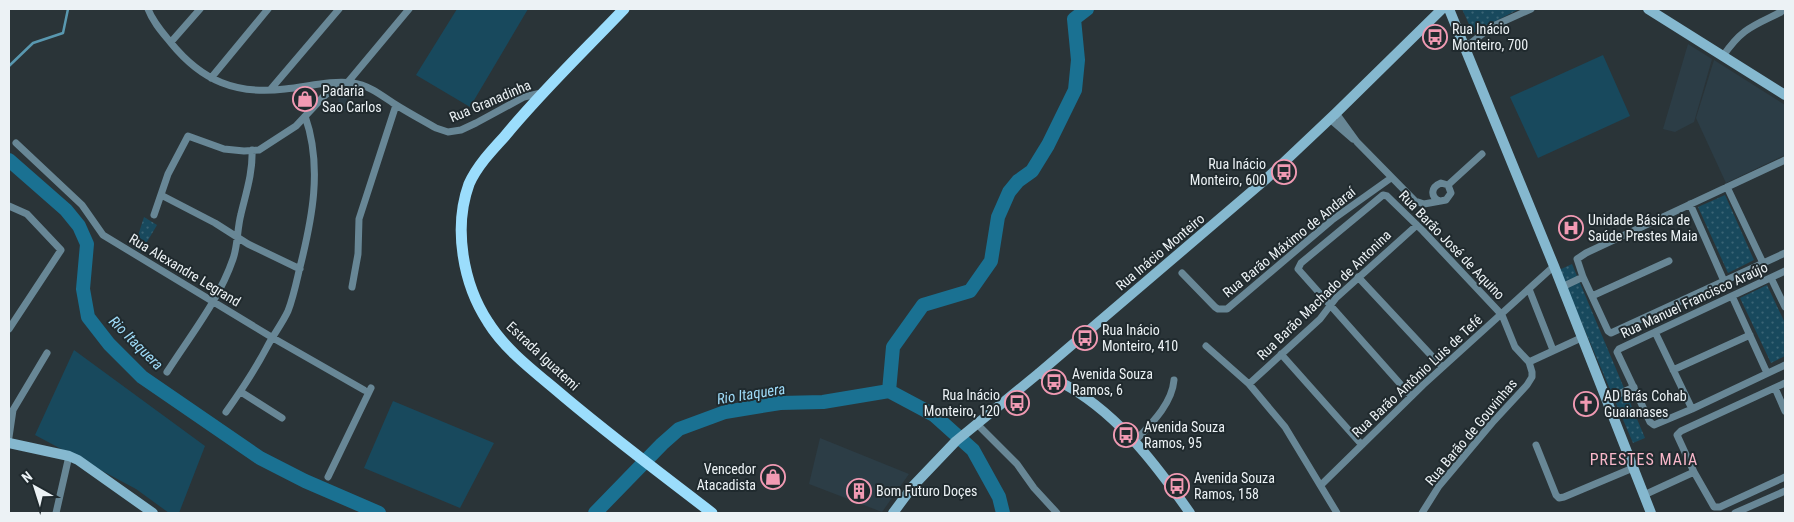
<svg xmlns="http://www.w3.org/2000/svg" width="1794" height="522" font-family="'Roboto Condensed',sans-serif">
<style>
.built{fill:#2c3d46}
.grass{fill:#18495d}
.park{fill:url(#park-dots)}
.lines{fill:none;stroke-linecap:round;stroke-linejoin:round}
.stream{stroke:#5998b0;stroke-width:2.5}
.river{stroke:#1a7192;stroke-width:14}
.street{stroke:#688796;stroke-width:7}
.secondary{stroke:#85b8cf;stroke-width:10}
.primary{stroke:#9bddfc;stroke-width:11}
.labels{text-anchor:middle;stroke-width:4;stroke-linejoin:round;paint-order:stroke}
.poi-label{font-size:14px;fill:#ecf2f5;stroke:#202a2e;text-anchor:start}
.street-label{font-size:14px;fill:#ecf2f5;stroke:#202a2e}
.water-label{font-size:15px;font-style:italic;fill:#9edbf8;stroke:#202a2e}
.quarter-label{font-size:16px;letter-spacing:1px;fill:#f9b7c9;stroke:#202a2e}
</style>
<defs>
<pattern id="park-dots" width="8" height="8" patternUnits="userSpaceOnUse" patternTransform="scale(1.25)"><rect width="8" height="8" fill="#18495d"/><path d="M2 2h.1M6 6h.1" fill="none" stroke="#3a6475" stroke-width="1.8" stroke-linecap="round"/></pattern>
</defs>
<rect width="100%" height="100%" fill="#2a3438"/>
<path class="built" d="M1688,44l24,15 -18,63 -19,10 -12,-3z
M1714,60l71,45v50l-59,28 -30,-65z
M347,91v20h-8l-1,-19z
M820,438l89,36 -27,38 -73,-28z"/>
<path class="grass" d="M457,9h71l-58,98 -54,-32z
M1603,55l27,61 -92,42 -28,-61z
M74,350l131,96 -26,67h-10l-33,-24 -101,-54z
M393,401l101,42 -34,65 -96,-40z"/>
<path class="park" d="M1462,9h57l-46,24z
M1725,195l29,65 -26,13 -30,-66z
M144,217l13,8 -16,27 -7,-4z
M1572,264l73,174 -12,5 -74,-173z
M1767,285l18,38v33l-14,7 -31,-65z"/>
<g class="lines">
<path class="stream" d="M9,66l24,-23 30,-10 5,-24"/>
<path class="river" d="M9,160l57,50 13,16 8,18 -4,45 5,28 21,27 33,33 118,81 45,23 74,32
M889,391l4,-44 30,-42 47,-14 21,-30 7,-44 11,-25 9,-11 14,-10 16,-26 27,-55 3,-30 -4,-41 13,-10
M889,391l45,24 39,35 26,47 4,16
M595,513l67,-69 17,-15 46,-17 55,-9 43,-1 66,-11"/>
<path class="street" d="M148,9c5,13 14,23 23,34 31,38 65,52 114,46 22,-2 46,-9 68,-6 15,2 28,12 40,20 14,9 29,17 43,25l12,4 13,-2 15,-7 48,-26 17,-4
M171,42l29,-33
M1466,47l25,-20 40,-18
M1723,56c19,-28 30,-30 58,-44
M211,78l57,-69
M348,82l61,-73
M270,90l69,-81
M1336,113l21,29 58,59 9,3 22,-4 5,-7 -3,-8 -7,-2c-10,4 -11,13 -2,18
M1330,119l23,20
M16,143l66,62 21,30 170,103 91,52
M1785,160l-199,93 -9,6 6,18 25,54 3,2 174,-80
M1448,185l34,-31
M1727,187l36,76
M161,195l54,28 33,21 52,25
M1690,204l34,77
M9,206l18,8 34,36 -52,79
M154,215l14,-41 20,-38 36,13 20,2 15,-1 37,-24 27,-29 17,-14
M1785,271l-166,78 -2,3 33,70 4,3 38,-16 93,-44
M1182,273l33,34 3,2h9l105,-89 59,-42
M1358,277l84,90
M1771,278l14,29
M352,287l6,-33 1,-35 37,-114
M1562,287l21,-10
M1529,289l24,61
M1592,296l77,-35
M1732,296l35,77
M1655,332l37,77
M1206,346l43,38 36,43 52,86
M1281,354l81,91
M1529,362l52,-24
M1673,370l77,-35
M167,372c23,-36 52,-72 66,-113 5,-14 4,-30 8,-45 5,-21 12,-42 11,-64
M1785,383l-104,48 -4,4 17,37 20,35h6l65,-30
M1249,384l71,-65 16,-21 81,-73
M1775,388l10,23
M241,392l41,26
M1411,396l-113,-127 3,-6 82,-68 4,1 36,35 79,84 13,32 14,15 3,10v5l-5,8 -35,38 -53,63 -17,27
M1606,400l28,-13
M226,412c15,-21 29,-42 41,-65 6,-12 15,-23 21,-36 5,-13 8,-27 11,-40 13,-51 24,-104 6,-155
M978,425l39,39 17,24 23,25
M9,437l4,-27 34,-57
M1135,441c16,-17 37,-37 39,-61
M1536,445l20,50 3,3 5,-1 69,-29
M328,477l43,-89
M1321,485l102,-100 131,-119
M1644,495l50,-23
M56,513l13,-57
M1735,513l50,-22"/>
<path class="secondary" d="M1449,9l105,257 97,247
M1648,9l137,86
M1039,373c11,5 22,9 32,15 50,30 86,78 119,125
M9,443l60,13 9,4 75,53
M893,513l20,-27 43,-45 83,-68 226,-193 71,-67 106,-104"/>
<path class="primary" d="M624,9c-40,42 -82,82 -119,127 -13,14 -28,30 -36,48 -16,44 -6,100 19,138 16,26 43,47 67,67 50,43 104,83 157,124"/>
</g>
<defs>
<symbol id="bus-ring" viewBox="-11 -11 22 22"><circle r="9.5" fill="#202a2e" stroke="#f19ab3" stroke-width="1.5"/><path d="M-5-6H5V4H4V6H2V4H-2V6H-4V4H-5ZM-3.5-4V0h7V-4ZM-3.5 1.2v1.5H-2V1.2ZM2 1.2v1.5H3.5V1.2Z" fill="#f19ab3"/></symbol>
<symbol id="shop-ring" viewBox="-11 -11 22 22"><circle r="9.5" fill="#202a2e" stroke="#f19ab3" stroke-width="1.5"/><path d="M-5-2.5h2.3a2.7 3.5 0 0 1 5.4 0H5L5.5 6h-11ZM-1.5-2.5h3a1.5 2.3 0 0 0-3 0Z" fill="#f19ab3"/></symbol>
<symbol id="hospital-ring" viewBox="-11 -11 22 22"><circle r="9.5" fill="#202a2e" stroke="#f19ab3" stroke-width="1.5"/><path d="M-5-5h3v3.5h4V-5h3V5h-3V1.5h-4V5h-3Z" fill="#f19ab3"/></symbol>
<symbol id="church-ring" viewBox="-11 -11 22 22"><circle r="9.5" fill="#202a2e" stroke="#f19ab3" stroke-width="1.5"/><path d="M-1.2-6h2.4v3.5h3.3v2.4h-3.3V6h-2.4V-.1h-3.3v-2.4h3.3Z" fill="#f19ab3"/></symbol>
<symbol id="building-ring" viewBox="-11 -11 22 22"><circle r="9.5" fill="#202a2e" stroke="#f19ab3" stroke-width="1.5"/><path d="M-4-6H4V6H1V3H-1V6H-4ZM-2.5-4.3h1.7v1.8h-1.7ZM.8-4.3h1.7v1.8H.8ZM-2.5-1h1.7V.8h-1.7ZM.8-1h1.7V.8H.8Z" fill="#f19ab3"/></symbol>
</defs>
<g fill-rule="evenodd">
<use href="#bus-ring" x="1421" y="23" width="28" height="28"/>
<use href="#shop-ring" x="291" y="85" width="28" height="28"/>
<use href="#bus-ring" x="1270" y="158" width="28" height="28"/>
<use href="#hospital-ring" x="1557" y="214" width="28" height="28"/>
<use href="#bus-ring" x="1071" y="324" width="28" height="28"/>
<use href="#bus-ring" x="1040" y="368" width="28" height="28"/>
<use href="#bus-ring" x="1003" y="389" width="28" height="28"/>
<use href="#church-ring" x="1572" y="390" width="28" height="28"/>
<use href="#bus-ring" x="1112" y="421" width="28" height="28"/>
<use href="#shop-ring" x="759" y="463" width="28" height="28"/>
<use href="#bus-ring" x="1163" y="472" width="28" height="28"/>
<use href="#building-ring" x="845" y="477" width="28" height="28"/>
</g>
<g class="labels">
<g class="poi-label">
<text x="1452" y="34">Rua Inácio<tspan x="1452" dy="16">Monteiro, 700</tspan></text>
<text x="322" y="96">Padaria<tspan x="322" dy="16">Sao Carlos</tspan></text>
<text x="1266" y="169" text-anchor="end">Rua Inácio<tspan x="1266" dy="16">Monteiro, 600</tspan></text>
<text x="1588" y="225">Unidade Básica de<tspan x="1588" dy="16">Saúde Prestes Maia</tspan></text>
<text x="1102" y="335">Rua Inácio<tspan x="1102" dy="16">Monteiro, 410</tspan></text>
<text x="1072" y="379">Avenida Souza<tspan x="1072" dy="16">Ramos, 6</tspan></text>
<text x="1000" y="400" text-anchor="end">Rua Inácio<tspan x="1000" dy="16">Monteiro, 120</tspan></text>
<text x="1604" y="401">AD Brás Cohab<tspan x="1604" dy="16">Guaianases</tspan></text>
<text x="1144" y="432">Avenida Souza<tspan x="1144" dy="16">Ramos, 95</tspan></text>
<text x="756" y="474" text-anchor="end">Vencedor<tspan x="756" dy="16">Atacadista</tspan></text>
<text x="1194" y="483">Avenida Souza<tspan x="1194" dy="16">Ramos, 158</tspan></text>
<text x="876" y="496">Bom Futuro Doçes</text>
</g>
<g class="street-label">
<text transform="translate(490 101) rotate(-23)" y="5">Rua Granadinha</text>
<text transform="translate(1289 242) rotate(-39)" y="5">Rua Barão Máximo de Andaraí</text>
<text transform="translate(1452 245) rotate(46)" y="5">Rua Barão José de Aquino</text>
<text transform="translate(1160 252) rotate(-40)" y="5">Rua Inácio Monteiro</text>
<text transform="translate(185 270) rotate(31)" y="5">Rua Alexandre Legrand</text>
<text transform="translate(1324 295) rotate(-44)" y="5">Rua Barão Machado de Antonina</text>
<text transform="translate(1694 300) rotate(-25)" y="5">Rua Manuel Francisco Araújo</text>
<text transform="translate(543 356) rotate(43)" y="5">Estrada Iguatemi</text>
<text transform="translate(1417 376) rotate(-43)" y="5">Rua Barão Antônio Luis de Tefé</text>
<text transform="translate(1471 432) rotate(-50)" y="5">Rua Barão de Gouvinhas</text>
</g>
<g class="water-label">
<text transform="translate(136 343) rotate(45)" y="5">Rio Itaquera</text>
<text transform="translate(751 394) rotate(-9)" y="5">Rio Itaquera</text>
</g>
<g class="quarter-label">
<text x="1644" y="465">PRESTES MAIA</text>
</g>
</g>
<rect width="1794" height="522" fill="none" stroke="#ecf2f5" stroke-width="20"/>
<g transform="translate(35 487) rotate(321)" stroke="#202a2e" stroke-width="4" paint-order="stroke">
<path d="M0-4L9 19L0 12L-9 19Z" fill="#ecf2f5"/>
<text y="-8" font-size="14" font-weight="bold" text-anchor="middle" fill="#ecf2f5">N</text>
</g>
</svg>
